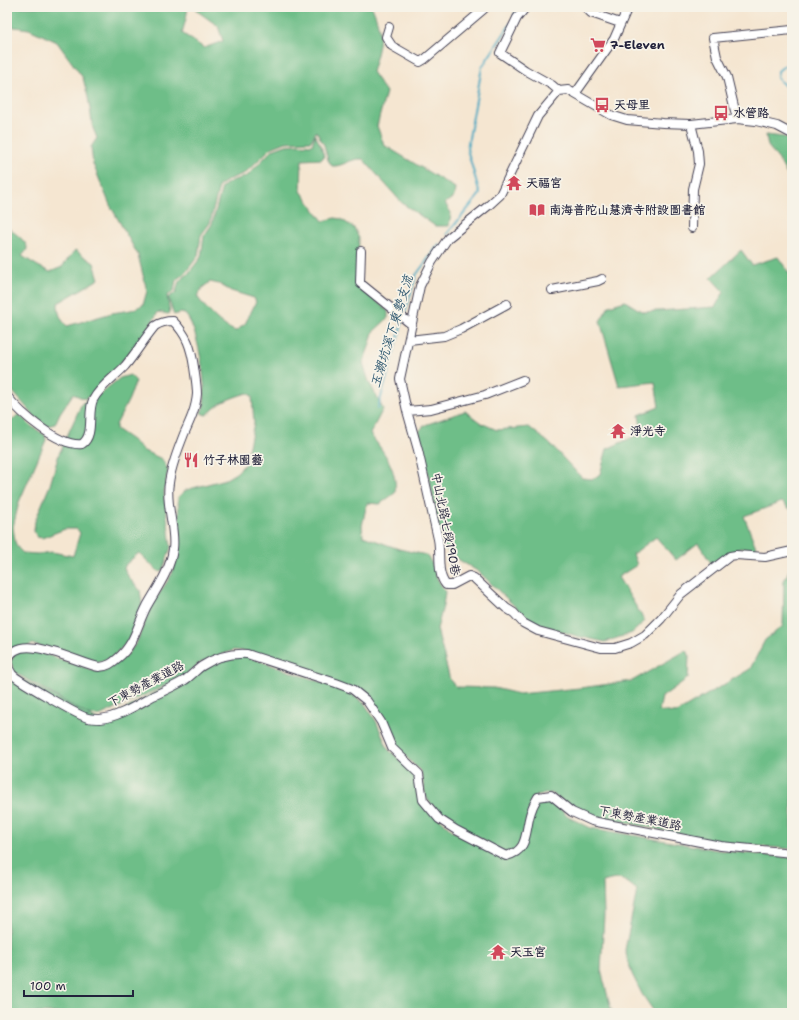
<svg xmlns="http://www.w3.org/2000/svg" width="799" height="1020" font-family="'Shantell Sans','LXGW WenKai TC',sans-serif">
<style>
.forest{fill:#6ebe88;stroke:#487062;fill-rule:evenodd}
.lines{fill:none;stroke-linecap:round;stroke-linejoin:round}
.stream{stroke:#43a8c3;stroke-width:2}
.minor-casing{stroke:#423f52;stroke-width:10}
.minor{stroke:#fff;stroke-width:8}
.labels{text-anchor:middle;stroke-width:3.5;stroke-linejoin:round;paint-order:stroke}
.poi-label{font-size:12px;font-weight:bold;fill:#22223b;stroke:#f7f3e8;text-anchor:start}
.street-label{font-size:12px;fill:#22223b;stroke:#f7f3e8}
.water-label{font-size:13px;font-style:italic;fill:#2f5871;stroke:#f7f3e8}
</style>
<rect width="100%" height="100%" fill="#f7f3e8"/>
<filter id="ink" filterUnits="userSpaceOnUse"><feTurbulence type="fractalNoise" baseFrequency=".025" numOctaves="2"/><feDisplacementMap in="SourceGraphic" scale="8" xChannelSelector="R" yChannelSelector="G"/><feConvolveMatrix kernelMatrix="1 2 1 2 8 2 1 2 1" color-interpolation-filters="sRGB"/></filter>
<filter id="wash" filterUnits="userSpaceOnUse"><feTurbulence type="fractalNoise" baseFrequency=".012" numOctaves="4" result="noise"/><feDisplacementMap in="SourceGraphic" scale="16" xChannelSelector="R" yChannelSelector="G"/><feGaussianBlur stdDeviation="0.9" result="paint"/><feColorMatrix in="noise" values="0 0 0 0 0 0 0 0 0 0 0 0 0 0 0 0 0 1.4 0 .05"/><feComposite in="paint" operator="in"/></filter>
<g filter="url(#wash)">
<rect width="100%" height="100%" fill="#f5e6d1"/>
<path class="forest" d="M7,7h181l-2,12 -4,14 22,15 19,-7 -5,-15 -21,-15 -2,-4h177c12,28 8,37 0,65l14,20 -9,34 7,19 71,43 -1,9 -9,6 6,10 -2,13h-14l-33,-23 -39,-44c-13,-1 -20,8 -31,7l-4,-6 -4,-15 -8,-14 -5,10 -25,1 -15,6 -26,25 -15,6 -11,7 -9,37 -9,12 -3,21 -12,16 -10,8 -2,11 -7,5 3,17 -2,1 -10,-2 -12,21 -14,17 -14,16 -12,11 -12,17 -9,5 -12,-5 -13,19 -5,11 -8,2 -12,-9 -28,-32v-158c5,4 21,15 20,21 0,3 -3,5 -5,8l16,10 12,6 12,-5 13,-17 19,13 5,16 -41,24c0,10 2,16 9,23l45,-13 19,-3 12,-5 4,-14 -9,-36 -28,-50 -17,-41 -2,-17 6,-9 -4,-10 -5,-31 -5,-19 -26,-36 -28,-13 -22,-3z
M315,135l6,11 3,10 -2,3 -20,1 -1,31 22,30 12,-3 6,1 13,9 5,10 -2,46 31,27v7l-15,14 -3,12 -7,19 6,19 14,27 -13,25c14,18 28,36 25,59l-15,11 -13,-1 -5,23 1,10 36,13 27,6 8,11 3,12 8,14 -2,14 -6,23 13,51 6,7 38,1 25,6 61,-6 52,-7 55,-31 2,5 -1,23 -26,19 -3,14 17,2 74,-44 15,-29 18,-14 1,-45 7,-15 1,1v282l-70,-6 -126,-27 -23,-6 -22,-17 -15,2 -14,48 -9,9 -8,1 -64,-37 -15,-18 -5,-26 -27,-27 -24,-46 -121,-47 -15,-2 -34,13 -16,14 -85,39 -11,-1 -74,-43 -3,-11c6,-11 10,-12 22,-11l62,21 11,-1 20,-14 11,-14 13,-34 22,-34 8,-27 -2,-50 8,-7 40,-11 10,-6 9,-9 9,-41 -2,-27 -5,-3c-10,3 -23,7 -31,14 -4,3 -6,6 -10,8l-5,-2c1,-3 3,-6 3,-9 3,-19 -6,-77 -19,-90l-5,-1 -6,2 -6,-17 8,-6 3,-11 9,-7 13,-17 3,-21 8,-12 10,-37 9,-6 16,-5 25,-26 14,-5 13,-1 13,1zM210,282l9,2 12,7 23,7 2,4 -11,22 -9,7c-13,-3 -32,-24 -39,-35l5,-8z
M766,135l18,2 8,5v35l-5,-2 -8,-15 -11,-14z
M741,250l11,15 26,-8 14,20v234l-10,-9 -38,14 13,34 -17,-2 -29,15 -13,-20 -22,17 -20,-23 -23,17 4,11 -19,12 27,44 -13,12 -27,9 -28,-6 -46,-14 -52,-50 -28,-17 -8,-10 -24,-114 6,-6 40,-14 16,12 16,7 32,-3 20,16 33,35 11,1 7,-5 7,-25 35,-16 -3,-18 20,-8 -4,-25 -36,4 -19,-65 9,-15 16,-5 18,11 72,-5 9,-15 -13,-14z
M130,375l6,6 -7,18 -13,26v4l16,11 12,11 18,8 6,11 -4,23 7,54 -8,23 -4,2 -20,-19 -13,11 -2,4 5,10 11,12 2,14 -14,38 -17,16 -10,4 -9,1 -60,-19 -25,15v-219l4,-19 8,-7 12,12 14,9 1,5 -27,62 -6,25 2,15 3,6 5,5 15,1 14,-2 21,4 7,-23 -3,-4h-12l-23,9 -5,-1 -3,-6 1,-10 15,-36 9,-31 23,-51 10,-3 28,-22z
M233,656l15,1 101,35 16,12 11,17 12,28 28,26 5,25 33,32 62,24 17,-45 6,-11 11,-2 18,19 23,11 126,22 75,8v155h-137l-13,-19 -10,-20 -7,-24 12,-60c-14,-12 -17,-13 -34,-8l1,33 -3,55 11,43h-605v-342l94,51 101,-54z"/>
<g class="lines">
<path class="stream" d="M788,7l4,2
M514,17l3,-10
M792,63l-8,3 -6,5 -1,7 15,15
M447,234l33,-40 -13,-45 15,-82 29,-44
M404,316l12,-41 23,-31
M378,408l25,-88"/>
</g>
</g>
<g filter="url(#ink)">
<g class="lines">
<defs>
<path id="minor" d="M526,7l-9,11 -17,35 25,17 27,15 7,6
M585,7l6,6 29,10
M389,27l-3,10 6,9 28,16 5,-3 59,-50v-2
M559,91l-21,25 -38,79 -12,11 -40,32 -16,24 -12,24 -20,93 7,32 11,39 20,89c3,14 -2,34 8,46h6l17,-9 5,2 32,30 8,5 9,10 15,8 63,17h14l16,-5 14,-8 16,-16 20,-25 49,-38 6,-1 29,2 27,-6
M559,91l9,-1 43,25 16,5 36,3 28,1 46,-5 19,2 21,5 15,8
M575,94l39,-55 14,-32
M737,119l-10,-42 -10,-20 -4,-19 79,-8
M691,124l7,27 1,13 -6,25 -1,39
M361,251l-1,32 52,42
M552,290l46,-9 4,-2
M409,340l35,-4 17,-7 46,-25
M7,396c13,17 52,51 75,48 13,-9 5,-31 11,-44 7,-14 22,-23 32,-34 11,-13 19,-27 30,-40 6,-4 11,-5 18,-5 14,14 18,26 21,46 1,8 3,18 3,27 -1,14 -7,27 -13,40 -6,16 -13,32 -15,49 -4,21 7,46 4,66 -3,22 -16,39 -26,57 -10,19 -12,38 -29,52 -6,5 -11,9 -19,9 -20,-3 -82,-38 -91,-7 -1,5 1,10 4,14 5,6 67,42 76,44 4,1 9,1 12,1 19,-2 37,-14 53,-23 11,-5 22,-10 32,-16 6,-4 11,-10 17,-14 14,-9 28,-13 45,-12l89,29 16,6 15,12 14,21 11,26 27,26 4,26 16,19 17,11 50,26c25,-5 18,-29 26,-47 1,-4 4,-8 6,-12l13,-2 21,17 20,9 129,25 71,7
M407,411l24,-2 54,-14 38,-15"/>
</defs>
<use href="#minor" class="minor-casing"/>
<use href="#minor" class="minor"/>
</g>
</g>
<defs>
<symbol id="supermarket-bare" viewBox="-9 -9 18 18"><path d="M-6-5.5h2.5l.6 2H6L4.5 2H-2.5L-4.4-4H-6ZM-1.5 3.2a1.3 1.3 0 1 0 .1 0ZM3 3.2a1.3 1.3 0 1 0 .1 0Z" fill="#d1495b" stroke="#f7f3e8" stroke-width="2.5" paint-order="stroke"/></symbol>
<symbol id="bus-bare" viewBox="-9 -9 18 18"><path d="M-5-6H5V4H4V6H2V4H-2V6H-4V4H-5ZM-3.5-4V0h7V-4ZM-3.5 1.2v1.5H-2V1.2ZM2 1.2v1.5H3.5V1.2Z" fill="#d1495b" stroke="#f7f3e8" stroke-width="2.5" paint-order="stroke"/></symbol>
<symbol id="temple-bare" viewBox="-9 -9 18 18"><path d="M0-6L5-2H3V0L6.5 2.5H4V6H1.5V3h-3V6H-4V2.5H-6.5L-3 0V-2H-5Z" fill="#d1495b" stroke="#f7f3e8" stroke-width="2.5" paint-order="stroke"/></symbol>
<symbol id="library-bare" viewBox="-9 -9 18 18"><path d="M-6-4Q-3-5.5-.7-3.5V5Q-3 3-6 4ZM6-4Q3-5.5 .7-3.5V5Q3 3 6 4Z" fill="#d1495b" stroke="#f7f3e8" stroke-width="2.5" paint-order="stroke"/></symbol>
<symbol id="restaurant-bare" viewBox="-9 -9 18 18"><path d="M-5-6h1v4h1v-4h1v4h1v-4h1v5L-1.5 .5V6h-2V.5L-5-1ZM5-6V6H3V1.5H1.5Q1.5-4 5-6Z" fill="#d1495b" stroke="#f7f3e8" stroke-width="2.5" paint-order="stroke"/></symbol>
</defs>
<g fill-rule="evenodd">
<use href="#supermarket-bare" x="587" y="34" width="22" height="22"/>
<use href="#bus-bare" x="591" y="94" width="22" height="22"/>
<use href="#bus-bare" x="710" y="102" width="22" height="22"/>
<use href="#temple-bare" x="503" y="172" width="22" height="22"/>
<use href="#library-bare" x="526" y="199" width="22" height="22"/>
<use href="#temple-bare" x="607" y="420" width="22" height="22"/>
<use href="#restaurant-bare" x="180" y="449" width="22" height="22"/>
<use href="#temple-bare" x="487" y="941" width="22" height="22"/>
</g>
<g class="labels">
<g class="poi-label">
<text x="610" y="49">7-Eleven</text>
<text x="614" y="109">天母里</text>
<text x="733" y="117">水管路</text>
<text x="526" y="187">天福宮</text>
<text x="549" y="214">南海普陀山慧濟寺附設圖書館</text>
<text x="630" y="435">淨光寺</text>
<text x="203" y="464">竹子林園藝</text>
<text x="510" y="956">天玉宮</text>
</g>
<g class="street-label">
<text transform="translate(446 524) rotate(79)" y="4">中山北路七段190巷</text>
<text transform="translate(146 684) rotate(-28)" y="4">下東勢產業道路</text>
<text transform="translate(640 818) rotate(11)" y="4">下東勢產業道路</text>
</g>
<g class="water-label">
<text transform="translate(391 331) rotate(-73)" y="5">玉潮坑溪下東勢支流</text>
</g>
</g>
<rect width="799" height="1020" fill="none" stroke="#f7f3e8" stroke-width="24"/>
<path d="M24 990v6h109v-6" fill="none" stroke="#22223b" stroke-width="2"/>
<text x="30" y="990" font-size="12" fill="#22223b" stroke="#f7f3e8" stroke-width="3" paint-order="stroke">100 m</text>
</svg>
